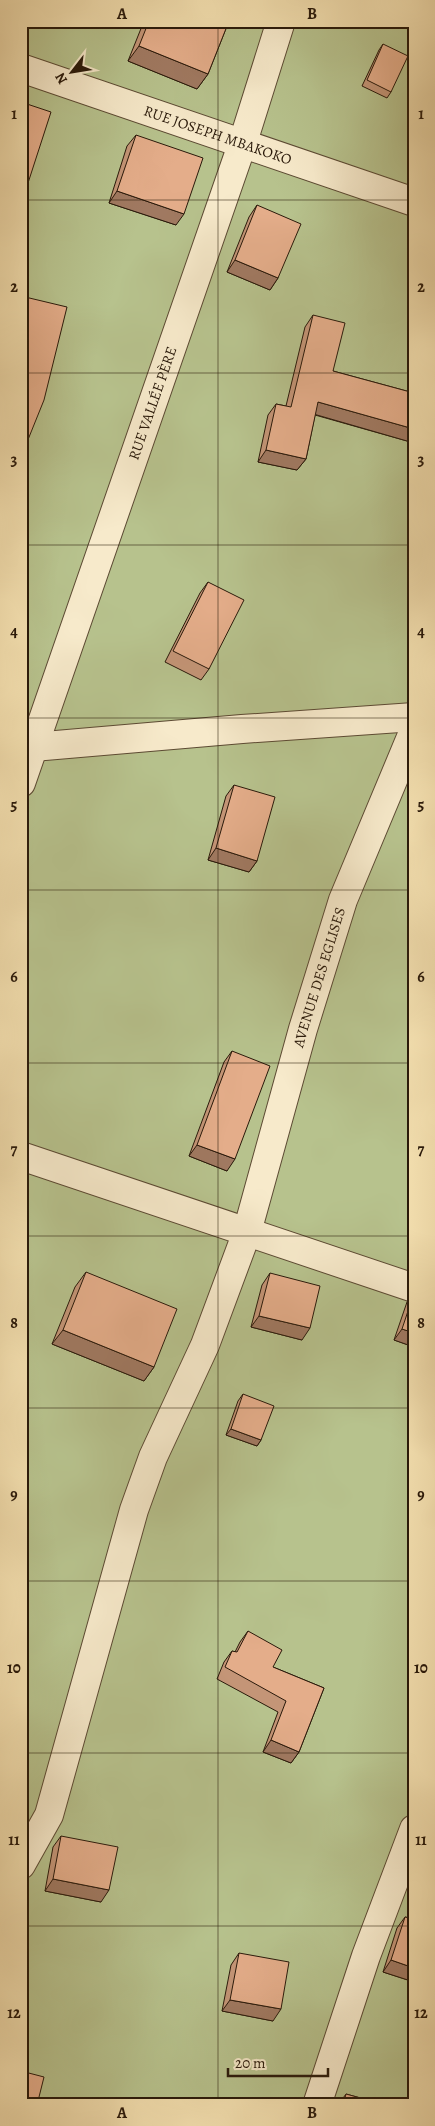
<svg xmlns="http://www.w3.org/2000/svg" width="435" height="2126" font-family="Alegreya,serif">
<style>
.green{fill:#b7c28d;stroke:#706e4c}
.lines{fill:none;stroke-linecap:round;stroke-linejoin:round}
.minor-casing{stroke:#5c4a33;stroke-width:30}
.minor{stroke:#f7eacb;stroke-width:28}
.wall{fill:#c49577;stroke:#29190a}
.shaded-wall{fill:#a07961;stroke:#29190a}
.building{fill:#e4ad8a;stroke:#29190a}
.grid{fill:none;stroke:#29190a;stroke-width:1;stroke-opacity:0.55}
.labels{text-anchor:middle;stroke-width:4.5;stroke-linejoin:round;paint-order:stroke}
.street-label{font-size:15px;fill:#29190a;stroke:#f7eacb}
.neatline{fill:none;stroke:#29190a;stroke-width:2}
.grid-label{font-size:16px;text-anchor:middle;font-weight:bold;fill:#29190a}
</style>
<rect width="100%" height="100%" fill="#f3dfaf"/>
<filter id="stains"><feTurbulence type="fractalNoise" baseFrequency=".004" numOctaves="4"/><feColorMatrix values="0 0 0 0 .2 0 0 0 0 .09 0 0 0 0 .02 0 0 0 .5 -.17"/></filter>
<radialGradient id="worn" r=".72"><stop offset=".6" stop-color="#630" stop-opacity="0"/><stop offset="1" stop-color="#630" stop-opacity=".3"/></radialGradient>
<path class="green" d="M21,21h393v2084h-393z"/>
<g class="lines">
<defs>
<g id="minor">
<path id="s1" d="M21,68l393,134"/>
<path d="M33,747l209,-18 172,-12"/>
<path id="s2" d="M21,783l222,-641 38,-121"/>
<path d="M21,1156l393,132"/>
<path id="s3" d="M21,1865l28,-50 85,-305 19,-53 52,-112 42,-113 56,-203 40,-129 71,-170"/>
<path d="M317,2105l49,-149 48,-127"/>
</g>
</defs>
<use href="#minor" class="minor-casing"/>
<use href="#minor" class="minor"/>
</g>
<path class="wall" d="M144,21h85l-21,53 -11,15 -69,-28z
M383,44l8,48 -4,6 -25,-12 17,-36z
M136,135l40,90 -67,-22 18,-57z
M257,205l21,73 -8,12 -43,-18 22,-55z
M313,315l20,56 81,22v50l-99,-28 -9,44 -9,11 -39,-8 10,-47 8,-11 10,2 19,-79z
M208,582l1,87 -8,11 -36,-18 35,-69z
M234,785l23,76 -8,11 -41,-12 18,-64z
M232,1051l-5,120 -38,-15 35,-94z
M86,1272l68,95 -10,14 -92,-37 23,-57z
M270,1273l32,67 -51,-13 11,-42z
M414,1292v55l-20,-7 13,-38z
M243,1394l18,46 -4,6 -31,-11 12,-34z
M248,1631l25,36 51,21 -25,64 -8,11 -28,-11 15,-40 -61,-33 7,-17 8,-11 3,1 5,-10z
M61,1836l40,66 -56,-11 8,-44z
M405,1917l9,2v63l-31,-10 14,-44z
M239,1953l34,68 -51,-10 9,-46z
M346,2094l40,11h-48z"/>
<path class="shaded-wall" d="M139,46l69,28 -11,15 -69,-28z
M21,181l7,2 -7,9z
M117,191l67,23 -8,11 -67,-22z
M235,260l43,18 -8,12 -43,-18z
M318,402l96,27v14l-104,-30z
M266,450l40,9 -9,11 -39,-8z
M216,848l41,13 -8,11 -41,-12z
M197,1145l38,14 -8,12 -38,-15z
M259,1316l51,12 -8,12 -51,-13z
M402,1329l12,4v14l-20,-7z
M63,1330l91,37 -10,14 -92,-37z
M231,1429l30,11 -4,6 -31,-11z
M271,1740l28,12 -8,11 -28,-11z
M53,1879l56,11 -8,12 -56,-11z
M391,1960l23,8v14l-31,-10z
M230,2000l51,9 -8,12 -51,-10z"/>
<path class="building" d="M149,21h80l-21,53 -69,-28z
M383,44l25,12 -17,36 -24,-12z
M21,102l30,10 -23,71 -7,-2z
M136,135l67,23 -19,56 -67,-23z
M257,205l44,19 -23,54 -43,-18z
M21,296l46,11 -23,93 -23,57z
M313,315l32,8 -12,48 81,22v36l-96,-27 -12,57 -40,-9 10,-46 15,3z
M208,582l36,18 -35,69 -36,-18z
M234,785l41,12 -18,64 -41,-13z
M232,1051l38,15 -35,93 -38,-14z
M86,1272l91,37 -23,58 -91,-37z
M270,1273l50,13 -10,42 -51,-12z
M414,1293v40l-12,-4z
M243,1394l31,12 -13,34 -30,-11z
M248,1631l34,19 -9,17 51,21 -25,64 -28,-12 15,-39 -61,-34 7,-16 5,1z
M61,1836l57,11 -9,43 -56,-11z
M405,1917l9,2v49l-23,-8z
M239,1953l50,9 -8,47 -51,-9z
M21,2071l23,6 -7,28h-11l-5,-1z
M346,2094l40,11h-43z"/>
<path class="grid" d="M218,21v2084M21,200h393M21,373h393M21,545h393M21,718h393M21,890h393M21,1063h393M21,1236h393M21,1408h393M21,1581h393M21,1753h393M21,1926h393"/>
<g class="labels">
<g class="street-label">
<text dy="5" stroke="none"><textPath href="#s1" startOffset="208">RUE JOSEPH MBAKOKO</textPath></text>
<text dy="5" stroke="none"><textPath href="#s2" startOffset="402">RUE VALLÉE PÈRE</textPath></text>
<text dy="5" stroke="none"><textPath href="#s3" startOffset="939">AVENUE DES EGLISES</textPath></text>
</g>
</g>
<rect width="435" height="2126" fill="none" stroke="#f3dfaf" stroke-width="55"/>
<g transform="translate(72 72) rotate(239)" stroke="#f7eacb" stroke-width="4" paint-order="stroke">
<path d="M0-4L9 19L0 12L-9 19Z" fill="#29190a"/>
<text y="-8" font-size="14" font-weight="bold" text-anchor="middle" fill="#29190a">N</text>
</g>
<path d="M228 2068v8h100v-8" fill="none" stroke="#29190a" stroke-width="2.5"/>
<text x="235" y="2068" font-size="15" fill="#29190a" stroke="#f7eacb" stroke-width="4" paint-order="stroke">20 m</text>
<rect x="28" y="28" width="380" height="2070" class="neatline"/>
<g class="grid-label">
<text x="122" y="19">A</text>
<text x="312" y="19">B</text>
<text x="14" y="119">1</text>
<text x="421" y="119">1</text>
<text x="14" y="292">2</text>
<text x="421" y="292">2</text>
<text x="14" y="465">3</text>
<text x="421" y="465">3</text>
<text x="14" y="637">4</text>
<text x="421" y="637">4</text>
<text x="14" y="810">5</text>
<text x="421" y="810">5</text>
<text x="14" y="982">6</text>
<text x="421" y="982">6</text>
<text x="14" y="1155">7</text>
<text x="421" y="1155">7</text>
<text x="14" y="1328">8</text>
<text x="421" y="1328">8</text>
<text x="14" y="1500">9</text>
<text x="421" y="1500">9</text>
<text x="14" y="1673">10</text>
<text x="421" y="1673">10</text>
<text x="14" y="1845">11</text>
<text x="421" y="1845">11</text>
<text x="14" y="2018">12</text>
<text x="421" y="2018">12</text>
<text x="122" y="2118">A</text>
<text x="312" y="2118">B</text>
</g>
<rect width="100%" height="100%" filter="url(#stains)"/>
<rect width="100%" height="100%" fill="url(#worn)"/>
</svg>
